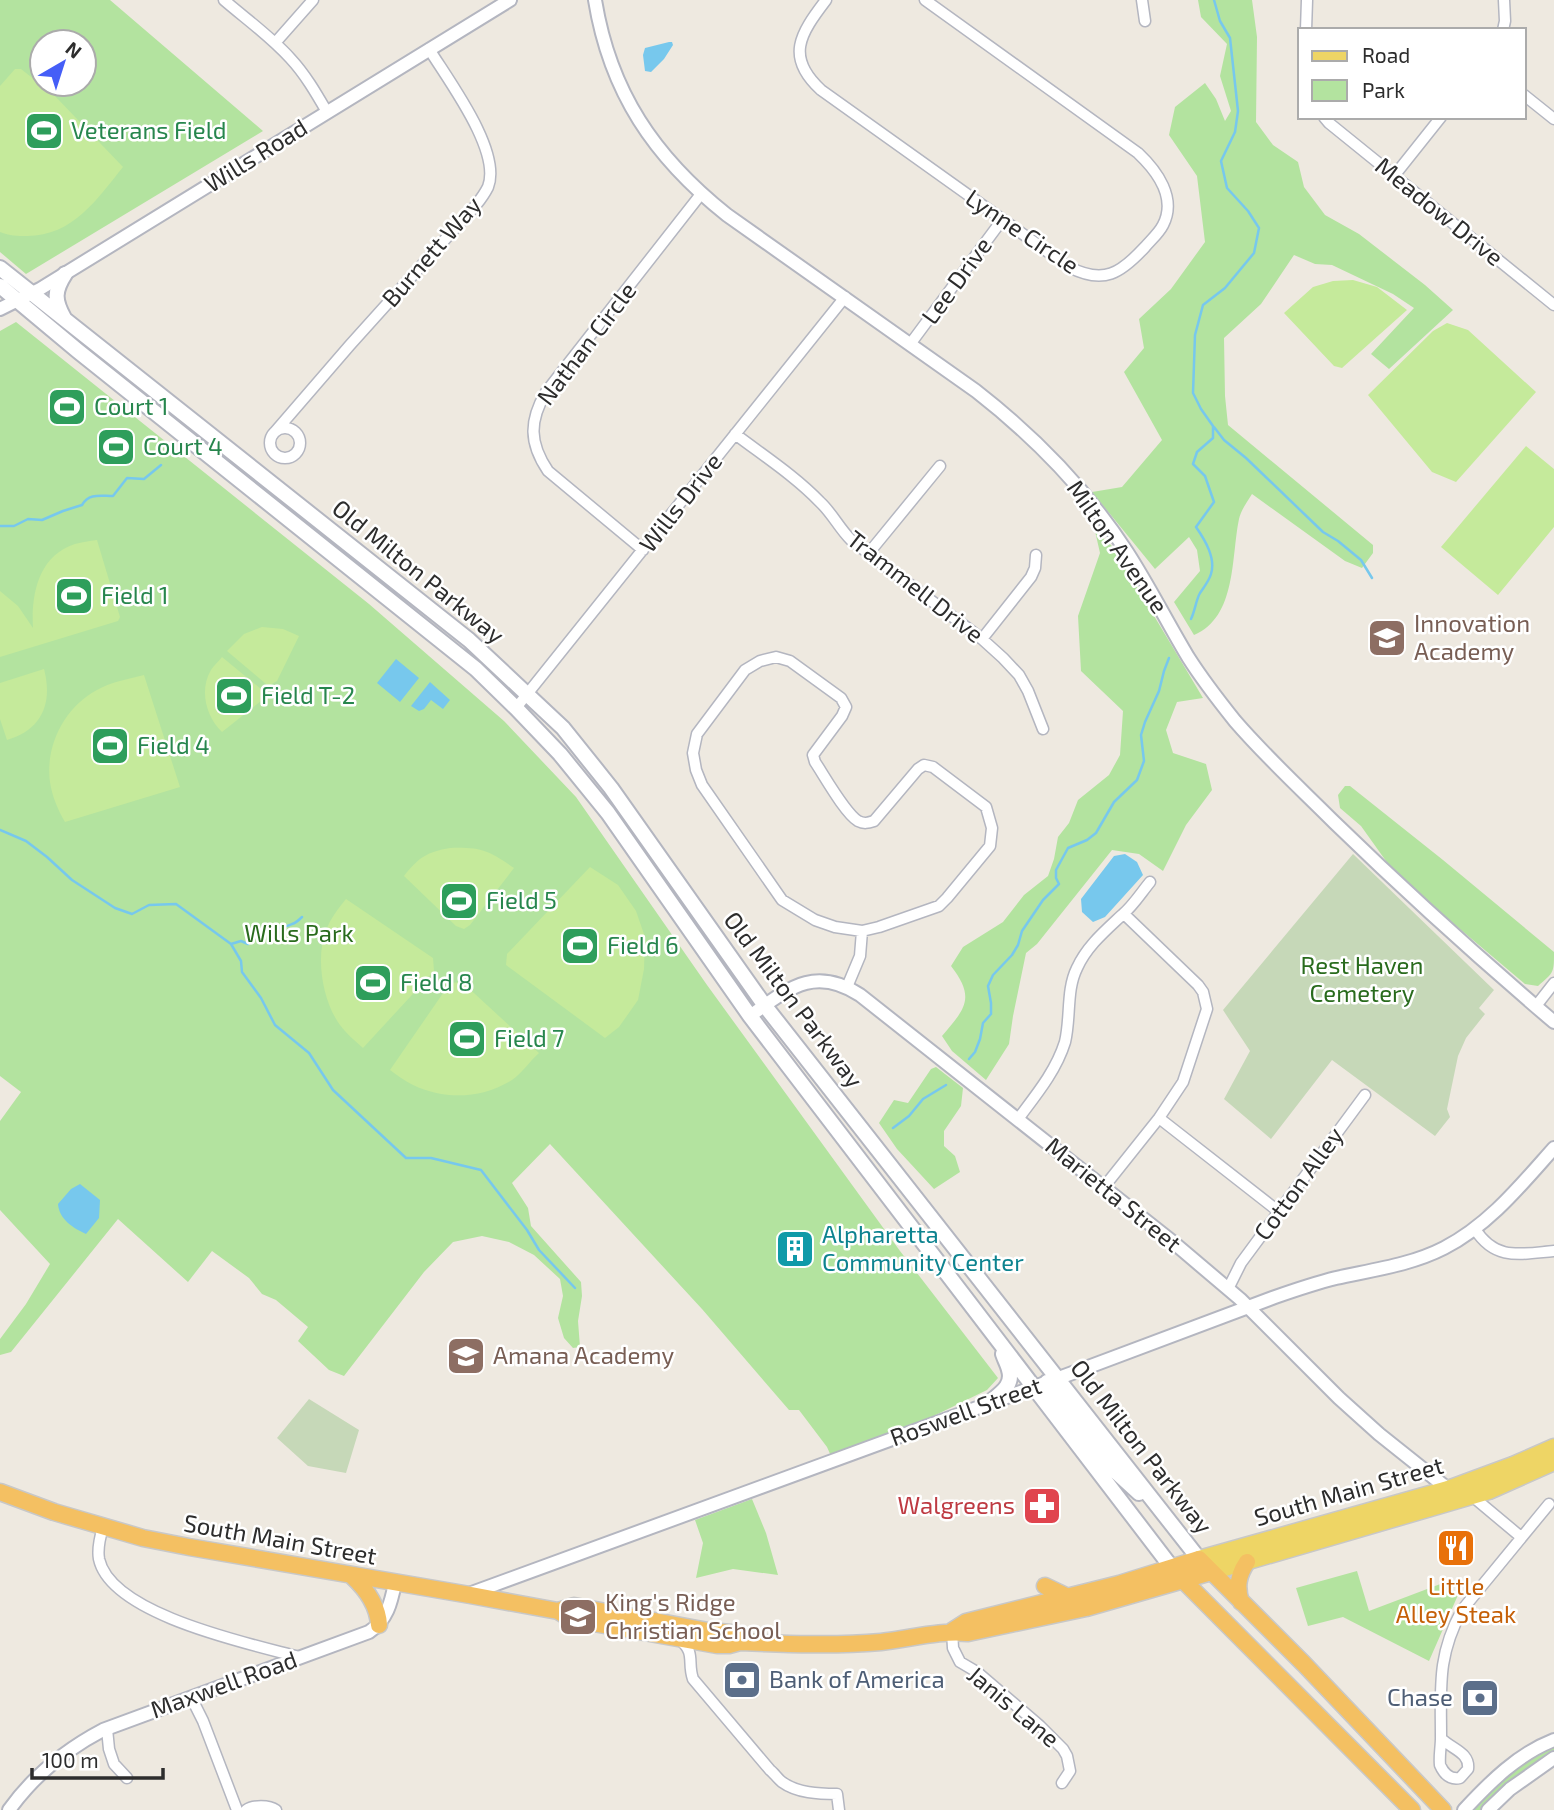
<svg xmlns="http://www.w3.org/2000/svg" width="1554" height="1810" font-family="'Exo 2',sans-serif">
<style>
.green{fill:#b3e39f;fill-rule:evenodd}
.cemetery{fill:#c6d8b8}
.pitch{fill:#c5ea9b}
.water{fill:#77c8ed}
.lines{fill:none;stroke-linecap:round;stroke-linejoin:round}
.stream{stroke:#77c8ed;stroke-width:2.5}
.minor-casing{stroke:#b4b6c0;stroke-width:13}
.tertiary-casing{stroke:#b4b6c0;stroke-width:16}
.secondary-casing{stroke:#b4b6c0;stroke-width:18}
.primary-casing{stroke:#c8c8c8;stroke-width:19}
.trunk-casing{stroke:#c8c8c8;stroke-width:19}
.minor{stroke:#fff;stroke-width:10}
.tertiary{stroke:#fff;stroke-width:12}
.secondary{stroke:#fff;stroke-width:14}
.primary{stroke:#eed565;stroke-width:16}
.trunk{stroke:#f4c062;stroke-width:16}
.labels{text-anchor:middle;stroke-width:5;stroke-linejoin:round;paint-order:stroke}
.leisure-label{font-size:24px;fill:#27864d;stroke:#fff;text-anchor:start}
.street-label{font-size:24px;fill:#2d2d2d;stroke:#fff}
.education-label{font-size:24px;fill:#785e54;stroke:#fff;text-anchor:start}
.park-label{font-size:24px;fill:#296b1d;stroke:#fff}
.culture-label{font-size:24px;fill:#0d838f;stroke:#fff;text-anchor:start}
.health-label{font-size:24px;fill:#be3a42;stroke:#fff;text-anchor:end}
.food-label{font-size:24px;fill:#c56008;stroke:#fff}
.service-label{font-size:24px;fill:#4e5e75;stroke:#fff;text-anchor:start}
</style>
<rect width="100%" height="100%" fill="#eee9e0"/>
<path class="green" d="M0,0h110l153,131 -237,143 -26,-22zM42,42h42v42h-42z
M1198,0h54l5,37 -1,85 17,23 25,17 6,25 21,28 34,19 66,51 28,25 -64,59 -18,-15 43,-46 -21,-14 -61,-29 -17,-1 -21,-9 -33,49 -37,34 1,58 3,29 145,120v8l-11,15 -17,-7 -93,-67c-5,8 -11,16 -13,25 -8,38 -2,98 -45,116l-20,-33 26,-31 -3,-21 -8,-13 -34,32 -63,-77 30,-5 40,-47 -38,-68 20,-24 -5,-29 32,-30 34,-47 -8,-66 -28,-41 6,-28 30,-24 11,16 9,22 6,-10 -11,-35 7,-32 -26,-27z
M16,322l353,282 135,117 72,76 131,188 193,266 98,127 -11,12 -76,37 -80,29 -4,-9 -28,-37h-10l-87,-101 -152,-165 -38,39 16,25 3,18 50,56 1,14 -4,25 2,26 -7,1 -9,-10 -6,-20 5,-22 -3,-17 -26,-24 -25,-13 -27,-6 -29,6 -29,30 -80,104 -15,-6 -31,-29 10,-14 -32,-27 -14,-6 -13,-16 -37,-27 -24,31 -70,-63 -107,133 -11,3v-16l26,-35 24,-40 -50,-54v-89l21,-29 -21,-16v-745z
M1095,531l18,16 90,151 -26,4 -11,28 7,23 33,11 6,26 -26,35 -23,46 -24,-17 -27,-4 -75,94 -11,9 -13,63 -4,28 -23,36 -34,-29 -10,-15c23,-27 34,-38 9,-70l12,-19 40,-25 21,-27 24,-19 6,-17 4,-22 11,-14 9,-23 31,-25 11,-20 3,-44 -42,-40 -3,-55 22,-63z
M1345,786h5l93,74 111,92c0,21 0,20 -16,34l-13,-2 -103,-87 -31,-29 -30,-42 -21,-18 -2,-13z
M936,1067l27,21 -2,18 -17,25v15l11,10 5,16 -26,17 -37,-40 -18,-26 15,-23 14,3 23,-34z
M752,1499l14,34 12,42 -45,-6 -37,9 7,-35 -8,-23z
M1357,1571l12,40 74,-28 15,12 -29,66 -86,-44 -35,9 -12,-38z
M1554,1743v12l-70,55h-9v-3l58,-53z"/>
<path class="cemetery" d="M1353,854l141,136 -15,18 6,6 -19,24 -8,18 -11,53 3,8 -15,19 -103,-76 -61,79 -47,-40 26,-48 -27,-41z
M309,1399l50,31 -13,43 -38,-7 -31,-28z"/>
<path class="pitch" d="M15,69h6l33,26 69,72c-26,32 -50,69 -96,69 -10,0 -17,0 -27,-4v-146z
M1353,280l24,7 30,23 -65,58 -8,-2 -50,-53 29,-26 20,-6z
M1447,323l21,7 68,62 -80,90 -24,-10 -64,-77 65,-64z
M1526,446l28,23v58l-56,68 -57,-48z
M97,540l23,77 -2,4 -118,36v-66l18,15 15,22c-2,-33 5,-72 42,-84 7,-2 14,-3 22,-4z
M262,627l21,2 16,7 -22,45 -7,4 -4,-1 -39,-33 17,-17z
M222,657l39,32 2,5 -2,7 -39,31c-16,-15 -23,-42 -11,-62 3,-5 8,-9 11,-13z
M44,669c9,34 -2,61 -37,71l-7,-21v-36z
M144,675l36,112 -115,35c-7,-12 -13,-26 -15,-40 -5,-37 15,-75 47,-92 14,-8 31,-11 47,-15z
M450,848c32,-1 39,3 64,20l-44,57 -6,4 -8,-3 -52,-50c15,-19 23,-24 46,-28z
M590,867l28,18 18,26 9,26 -1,32 -6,31 -19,27 -14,11 -99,-73 1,-11z
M346,899l87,59 1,13 -71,77c-8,-7 -17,-15 -23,-23 -17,-23 -25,-67 -14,-94 4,-12 12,-22 20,-32z
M462,982l77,71c-9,8 -17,20 -27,27 -31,19 -67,20 -99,5 -8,-4 -16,-10 -23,-15l60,-87z"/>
<path class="water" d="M669,42h3l1,3 -9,14 -13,13 -6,-1 -2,-16 2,-7z
M396,659l23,19 -19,24 -23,-19z
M430,682l20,18 -7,9 -12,-9 -7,9 -5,2 -8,-5z
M1125,854l12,8 6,13 -38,42 -12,5 -11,-10 -1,-13 33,-43z
M80,1184l20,16 -1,18 -13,16c-13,-6 -27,-15 -28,-30l13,-15z"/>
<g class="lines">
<path class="stream" d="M1214,427l10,13 22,18 77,74 15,9 23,19 11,18
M0,526h14l14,-7 14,1 21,-9 19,-6c7,-12 18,-9 31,-9l14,-18 17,1 17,-14
M1191,619c4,-8 5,-19 9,-26 4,-6 9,-12 11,-19 5,-16 -6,-34 -15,-47l18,-25 -9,-26 -12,-12 4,-12 16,-14v-12l-12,-17 -8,-16 2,-58 8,-30 22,-17 29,-35 5,-25 -11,-17 -21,-23 -6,-27 14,-29 3,-21 -8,-73 -10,-17 -6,-21
M0,830l26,11 21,16 25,23 43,28 17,6 17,-9 27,-1 55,40 10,17 1,11 19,26 14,27 34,28 24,37 73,68h25l50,12 46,60 12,20 36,38
M231,944l10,-3 7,3c12,-19 28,-12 44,-20 4,-1 7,-4 10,-7
M969,1059l6,-7 5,-13 3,-16 8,-9v-11l-3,-17 5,-11 19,-20 6,-10 4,-14 21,-31 16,-16 -3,-6v-8l12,-22 19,-8 9,-7 18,-31 23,-22 7,-19 -3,-26 4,-13 14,-31 5,-20 5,-13
M893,1128l16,-12 14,-17 23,-14"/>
<defs>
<path id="minor" d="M224,0c22,19 46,36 66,58 15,16 26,35 37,54
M826,0c-26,34 -41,57 -5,90l248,177c35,18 52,6 76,-20 6,-7 14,-14 18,-22 14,-27 -6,-54 -25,-72l-213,-153
M1142,0l3,21
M1306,30l1,-30
M1503,30l2,-9 -1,-21
M275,43l38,-43
M1524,95l30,24
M1324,117l5,6 225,182
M1394,176l47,-59
M911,343l91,-123
M270 443a15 15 0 1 1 30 0a15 15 0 1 1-30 0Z
M274,433l76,-88 126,-140c4,-5 9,-12 12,-18 14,-36 -40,-107 -59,-138
M735,434c29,22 60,42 85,68 12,11 19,26 31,38l131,99 21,19 16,17 9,16 15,38
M643,550l-95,-79c-19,-28 -19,-50 -2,-79l155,-198
M868,554l72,-88
M982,639l49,-62 4,-9 1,-13
M776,657l14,4 51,37 5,9 -4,9 -29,39 2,7c10,15 30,51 43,59 6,3 10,2 16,0l44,-52 6,-4 9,2 53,40 6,21 -2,18 -43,52 -8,8 -60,21 -17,4 -27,-4 -20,-7 -33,-20 -80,-115 -6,-15 -3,-17 4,-19 48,-64 15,-9z
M516,708l329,-411
M847,987l13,-31 2,-25
M1536,1006l18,-23
M1159,1118l119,93
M1018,1119c18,-24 38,-48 47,-77 6,-25 1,-52 12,-74 10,-22 28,-37 45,-53 11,-9 19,-22 28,-33
M1104,1187l55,-69 24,-36 24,-73 -4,-17 -5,-7 -74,-71
M1475,1229c20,32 45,25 79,22
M1228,1289l13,-26 124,-168
M1472,1496l49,41
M103,1527c-3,10 -6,21 -4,32 12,56 152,85 200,98
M952,1631l1,17 7,14 17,10 63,54 23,23 4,7 3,15 -8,12
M680,1640c16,13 7,22 13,39l77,91c4,3 8,9 12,12 15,11 37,12 55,12l2,16
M191,1697l12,24 34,89
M107,1729l2,20 5,15 13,14
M1441,1738c10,11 29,14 27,31l-8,9c-10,2 -16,-4 -20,-13 -1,-9 1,-18 1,-27 0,-51 -4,-82 21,-128l87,-106
M246,1810c7,-5 23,-5 30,0"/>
<path id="tertiary" d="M595,0c15,92 59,157 132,215l249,176c59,46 110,98 151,161 22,34 40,70 61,105 14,22 31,44 47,64 31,36 66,68 100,102 71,69 144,135 219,199
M0,309l40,-20 470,-289
M750,1016c38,-27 64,-51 110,-21l314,248 66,56 99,99 40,36 69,55
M469,1594l598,-219 208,-78c20,-7 41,-14 61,-19 36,-8 75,-13 108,-30 45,-23 77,-63 110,-100
M9,1810c25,-35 56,-60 94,-80l266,-98c18,-12 22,-29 26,-49
M1464,1810c26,-28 54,-56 90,-70
M1488,1810l22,-21 44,-31"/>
<path id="secondary" d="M0,268l469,372 94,88 48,60 154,218 434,553
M0,286l78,65 398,318 40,39 44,46 48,59 142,203 422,552
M64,318c-10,-18 -10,-27 1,-44
M1047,1382l68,89 24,22
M989,1403c10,-9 25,-17 20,-33 -1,-5 -4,-10 -6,-16"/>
<path id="primary" d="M1199,1559l249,-70 65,-24 41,-18
M1211,1572l278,-81 65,-29"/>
<path id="trunk" d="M0,1492l54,20 89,26 46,9 281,48 88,16 13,8 146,26h12l11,-3c47,2 94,4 141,0 29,-3 58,-12 87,-9l118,-25 125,-36
M1178,1575l234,235
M352,1576c14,13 26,29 27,49
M1045,1586l23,11
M1241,1602c-5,-15 -3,-27 6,-40
M558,1611l16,-5 134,25 23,2 9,9
M952,1631l14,-9 153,-38 80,-25 105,105 139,146"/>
</defs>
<use href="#minor" class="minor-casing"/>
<use href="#tertiary" class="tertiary-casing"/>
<use href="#secondary" class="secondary-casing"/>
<use href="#primary" class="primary-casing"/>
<use href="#trunk" class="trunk-casing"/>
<use href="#minor" class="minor"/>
<use href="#tertiary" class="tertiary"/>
<use href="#secondary" class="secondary"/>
<use href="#primary" class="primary"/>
<use href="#trunk" class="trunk"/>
</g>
<defs>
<symbol id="stadium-square" viewBox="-11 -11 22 22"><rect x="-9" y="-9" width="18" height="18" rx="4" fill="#2e9e5b" stroke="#fff"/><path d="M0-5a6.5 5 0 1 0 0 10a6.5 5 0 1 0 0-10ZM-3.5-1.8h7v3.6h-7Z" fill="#fff"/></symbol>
<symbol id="school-square" viewBox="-11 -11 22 22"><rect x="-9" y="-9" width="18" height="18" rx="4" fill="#8d6e63" stroke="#fff"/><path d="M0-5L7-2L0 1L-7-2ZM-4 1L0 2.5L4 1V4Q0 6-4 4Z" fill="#fff"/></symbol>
<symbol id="building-square" viewBox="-11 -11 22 22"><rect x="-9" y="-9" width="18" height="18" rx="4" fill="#0f9aa8" stroke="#fff"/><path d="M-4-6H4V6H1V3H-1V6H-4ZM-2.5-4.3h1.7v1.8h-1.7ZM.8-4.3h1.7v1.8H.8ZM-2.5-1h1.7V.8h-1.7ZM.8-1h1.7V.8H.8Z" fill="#fff"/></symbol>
<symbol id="pharmacy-square" viewBox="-11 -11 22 22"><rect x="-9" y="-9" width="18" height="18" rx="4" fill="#e0444e" stroke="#fff"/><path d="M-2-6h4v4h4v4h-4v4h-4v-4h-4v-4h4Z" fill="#fff"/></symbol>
<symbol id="restaurant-square" viewBox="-11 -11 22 22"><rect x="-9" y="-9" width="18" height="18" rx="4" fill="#e8710a" stroke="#fff"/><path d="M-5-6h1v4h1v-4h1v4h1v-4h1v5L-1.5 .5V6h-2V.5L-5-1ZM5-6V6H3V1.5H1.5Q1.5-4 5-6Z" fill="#fff"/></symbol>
<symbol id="bank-square" viewBox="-11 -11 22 22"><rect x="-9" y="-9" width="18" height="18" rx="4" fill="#5c6f8a" stroke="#fff"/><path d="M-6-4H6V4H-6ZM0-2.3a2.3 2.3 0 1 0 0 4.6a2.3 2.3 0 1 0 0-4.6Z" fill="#fff"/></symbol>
</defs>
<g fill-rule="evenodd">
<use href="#stadium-square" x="22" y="109" width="44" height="44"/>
<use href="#stadium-square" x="45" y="385" width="44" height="44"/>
<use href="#stadium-square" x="94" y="425" width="44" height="44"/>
<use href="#stadium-square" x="52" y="574" width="44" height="44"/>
<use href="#school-square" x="1365" y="616" width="44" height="44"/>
<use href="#stadium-square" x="212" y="674" width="44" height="44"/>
<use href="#stadium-square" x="88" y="724" width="44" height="44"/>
<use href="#stadium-square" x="437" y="879" width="44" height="44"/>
<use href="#stadium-square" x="558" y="924" width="44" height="44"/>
<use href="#stadium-square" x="351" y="961" width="44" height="44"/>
<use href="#stadium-square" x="445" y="1017" width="44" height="44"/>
<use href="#building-square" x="773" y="1227" width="44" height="44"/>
<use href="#school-square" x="444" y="1334" width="44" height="44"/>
<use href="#pharmacy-square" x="1020" y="1484" width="44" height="44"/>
<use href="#restaurant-square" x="1434" y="1526" width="44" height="44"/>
<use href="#school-square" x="556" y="1595" width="44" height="44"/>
<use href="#bank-square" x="720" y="1658" width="44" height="44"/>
<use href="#bank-square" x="1458" y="1676" width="44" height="44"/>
</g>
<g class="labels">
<g class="leisure-label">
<text x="71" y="139">Veterans Field</text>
<text x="94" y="415">Court 1</text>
<text x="143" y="455">Court 4</text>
<text x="101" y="604">Field 1</text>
<text x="261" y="704">Field T-2</text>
<text x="137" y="754">Field 4</text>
<text x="486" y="909">Field 5</text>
<text x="607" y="954">Field 6</text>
<text x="400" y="991">Field 8</text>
<text x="494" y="1047">Field 7</text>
</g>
<g class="street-label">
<text transform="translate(256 156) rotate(-32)" y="8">Wills Road</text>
<text transform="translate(1439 212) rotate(39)" y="8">Meadow Drive</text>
<text transform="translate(1022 232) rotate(34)" y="8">Lynne Circle</text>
<text transform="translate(432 252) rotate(-49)" y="8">Burnett Way</text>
<text transform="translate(957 281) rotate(-54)" y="8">Lee Drive</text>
<text transform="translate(587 344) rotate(-53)" y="8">Nathan Circle</text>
<text transform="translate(681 503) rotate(-52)" y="8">Wills Drive</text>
<text transform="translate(1117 547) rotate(55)" y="8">Milton Avenue</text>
<text transform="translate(418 572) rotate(39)" y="8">Old Milton Parkway</text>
<text transform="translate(915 587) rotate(38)" y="8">Trammell Drive</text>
<text transform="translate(793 1000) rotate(53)" y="8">Old Milton Parkway</text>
<text transform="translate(1299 1184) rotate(-54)" y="8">Cotton Alley</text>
<text transform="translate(1113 1195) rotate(39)" y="8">Marietta Street</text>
<text transform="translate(966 1412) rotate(-20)" y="8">Roswell Street</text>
<text transform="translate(1141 1447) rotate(52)" y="8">Old Milton Parkway</text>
<text transform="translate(1349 1492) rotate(-16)" y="8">South Main Street</text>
<text transform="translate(280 1540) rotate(10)" y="8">South Main Street</text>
<text transform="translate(224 1685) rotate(-20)" y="8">Maxwell Road</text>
<text transform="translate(1013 1707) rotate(40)" y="8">Janis Lane</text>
</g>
<g class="education-label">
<text x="1414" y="632">Innovation<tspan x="1414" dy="28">Academy</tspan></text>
<text x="493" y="1364">Amana Academy</text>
<text x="605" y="1611">King's Ridge<tspan x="605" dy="28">Christian School</tspan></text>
</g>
<g class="park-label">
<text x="299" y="942">Wills Park</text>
<text x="1362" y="974">Rest Haven<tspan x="1362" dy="28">Cemetery</tspan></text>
</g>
<g class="culture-label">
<text x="822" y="1243">Alpharetta<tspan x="822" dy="28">Community Center</tspan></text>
</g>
<g class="health-label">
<text x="1015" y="1514">Walgreens</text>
</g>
<g class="food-label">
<text x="1456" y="1595">Little<tspan x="1456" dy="28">Alley Steak</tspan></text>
</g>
<g class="service-label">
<text x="769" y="1688">Bank of America</text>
<text x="1453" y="1706" text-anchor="end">Chase</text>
</g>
</g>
<rect x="1298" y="28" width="228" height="91" fill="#ffffff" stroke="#ababab" stroke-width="2"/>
<rect x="1312" y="51" width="35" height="10" fill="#eed565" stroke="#ababab" stroke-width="2"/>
<text x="1362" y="63" font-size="21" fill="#2d2d2d">Road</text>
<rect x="1312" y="80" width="35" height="21" fill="#b3e39f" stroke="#ababab" stroke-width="2"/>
<text x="1362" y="98" font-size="21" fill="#2d2d2d">Park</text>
<g transform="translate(63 63) rotate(39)"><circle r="33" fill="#ffffff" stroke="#ababab" stroke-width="2"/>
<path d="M0-5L12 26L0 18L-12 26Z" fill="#455ef7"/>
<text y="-10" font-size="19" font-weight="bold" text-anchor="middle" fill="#2d2d2d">N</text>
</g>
<path d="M32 1768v10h131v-10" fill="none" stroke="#2d2d2d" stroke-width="3.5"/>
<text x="42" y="1768" font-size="21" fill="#2d2d2d" stroke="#ffffff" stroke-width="5" paint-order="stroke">100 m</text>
</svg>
